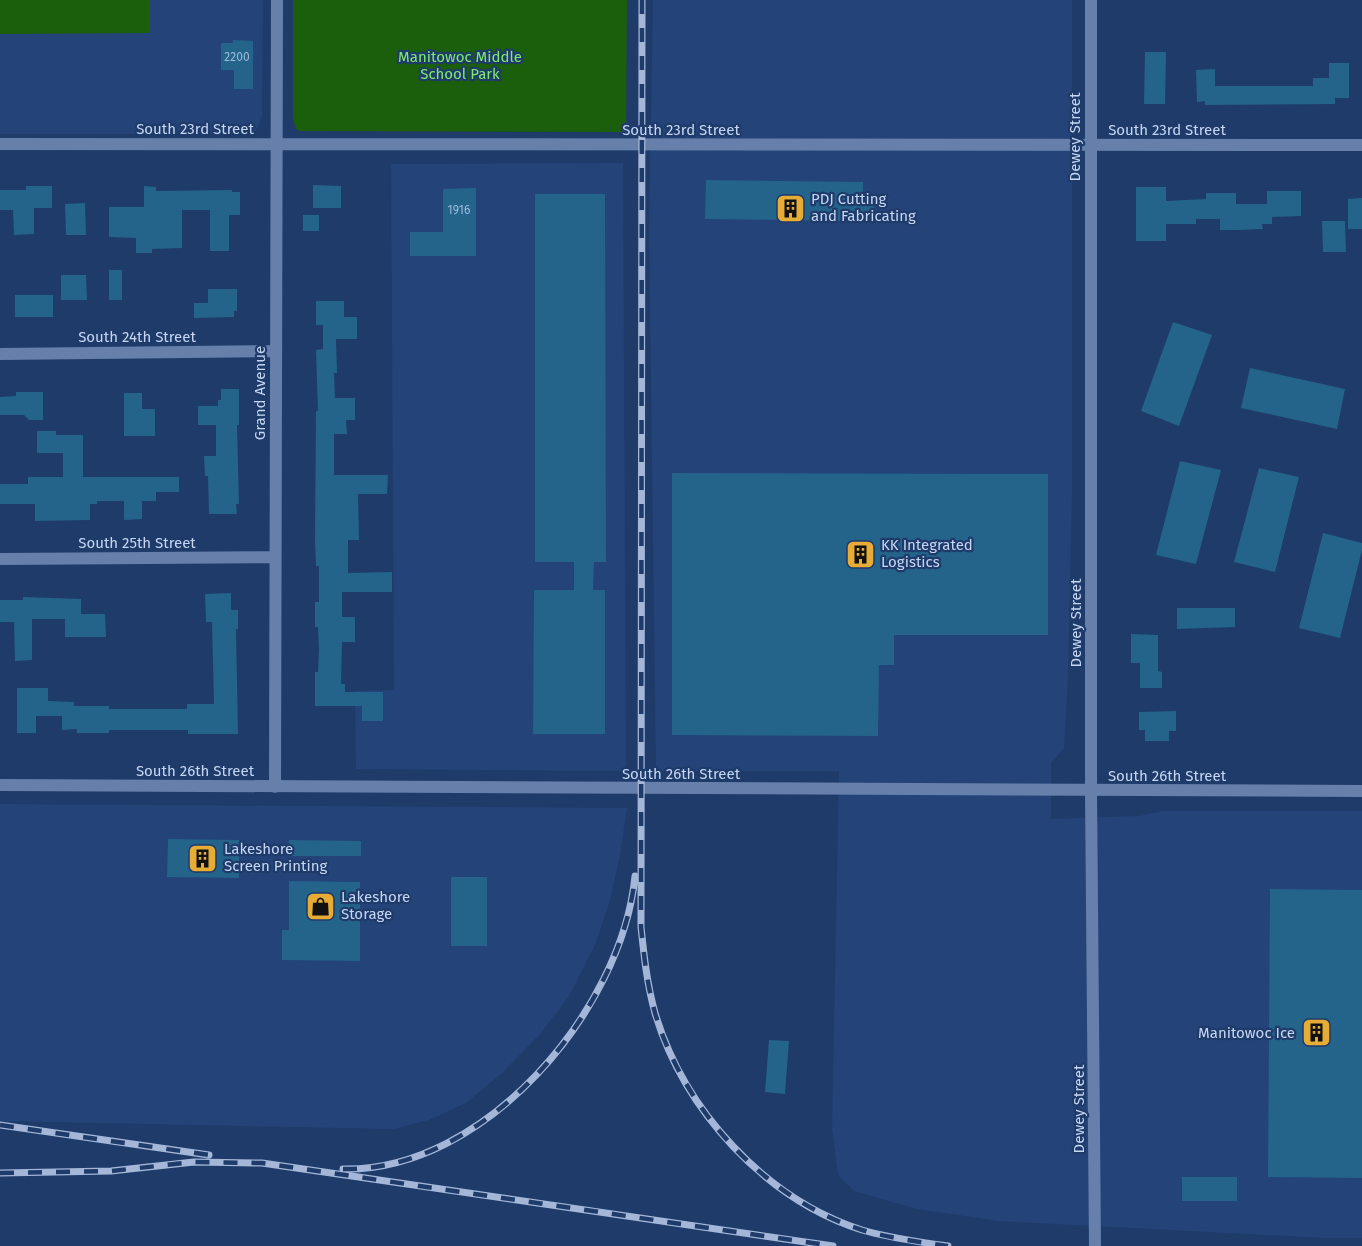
<svg xmlns="http://www.w3.org/2000/svg" width="1362" height="1246" font-family="'Fira Sans',sans-serif">
<style>
.built{fill:#244379}
.green{fill:#1b5e0b}
.building{fill:#24638a}
.lines{fill:none;stroke-linecap:round;stroke-linejoin:round}
.minor{stroke:#6680ab;stroke-width:12}
.tertiary{stroke:#6680ab;stroke-width:12}
.rail-casing{stroke:#a4b7d9;stroke-width:7}
.rail{stroke:#1f3b6a;stroke-width:4.5;stroke-dasharray:14;stroke-linecap:butt}
.labels{text-anchor:middle;stroke-width:4.5;stroke-linejoin:round;paint-order:stroke}
.number-label{font-size:12px;fill:#9db9da}
.park-label{font-size:15px;fill:#80ea6c;stroke:#1f3b6a}
.street-label{font-size:15px;fill:#c5d6f4;stroke:#1f3b6a}
.poi-label{font-size:15px;fill:#c5d6f4;stroke:#1f3b6a;text-anchor:start}
</style>
<rect width="100%" height="100%" fill="#1f3b6a"/>
<path class="built" d="M0,0h263l-1,103v13l-4,11 -6,7h-252z
M653,0h419v491l-4,187 -4,70 -13,15v56l88,-3 24,-5h199v427h-36l-328,-17 -81,-12 -63,-18 -16,-16 -6,-47 7,-357h-183l-7,-538z
M623,163l3,608 -270,-2 -1,-78 39,-1 -3,-526z
M0,804l627,4 -7,47 -10,45 -15,45 -26,51 -28,37 -38,39 -37,31 -37,17 -35,9 -394,-8z"/>
<path class="green" d="M0,0h150v33l-150,1z
M293,0h334l-1,132 -326,-1 -4,-2 -3,-10z"/>
<path class="building" d="M233,40l20,1v48h-19v-19h-13v-27h12z
M1145,52h21l-1,52h-21z
M1329,63h20v35h-14v6l-130,1v-4l-8,1 -1,-32 19,-1v17h98v-8h16z
M706,180l157,2v15h11v24l-169,-2z
M313,185l28,1v22h-28z
M26,186h26v22h-18v26l-20,1 -1,-25h-13v-20h26z
M144,186l12,1v4l76,-1v2h8v23h-11v36h-19v-41h-28v38l-30,1v4h-16v-15l-27,-1v-30h35z
M1136,187h30v14l40,-2v-6h30v11h31v-13h34v25l-29,1v7h-10l1,5 -27,1h-16v-11h-24v5h-30v17h-30z
M476,188v68h-66v-24h33v-43z
M535,194h70l1,368h-12l-1,28h12v144h-72l1,-144h40v-28h-39z
M1362,198v31h-14v-30z
M85,203l1,32h-20l-1,-31z
M303,215h16v16h-16z
M1322,221h23l1,31h-23z
M109,270h13v30h-13z
M61,275h25l1,25h-26z
M208,289h29v22h-3v6l-40,1v-15h14z
M15,295h38v22h-38z
M316,301h28v16h13v22h-21l1,34h-3l1,25h20v22h-9l1,14h-13v41h54l-1,19h-29l1,46h-11v33l44,-1v20h-50v25h13v25h-13l-1,42h4v8h38v29h-21v-15h-47v-34h3l1,-23 -1,-22h-3v-25h4v-36h-3l-1,-26 1,-129h2l-2,-61 7,-1v-24h-7z
M1173,322l39,13 -33,91 -38,-15z
M1250,368l95,21 -8,40 -96,-21z
M221,389h18v36h-2l2,79h-3l1,10h-28l-1,-38h-3l-1,-20h12v-31h-18v-19h20v-6h3z
M16,392h27v28h-14l-5,-5h-24v-18l16,-1z
M124,393h18v16h13v27h-31z
M37,431h19v4h27v42h96v15h-23v9h-14v18l-18,1v-19h-27v3h-7v16l-55,1v-17h-35v-20h28v-7h35v-24h-26z
M1180,461l41,9 -25,94 -40,-9z
M1259,468l40,9 -24,95 -41,-10z
M672,473l376,1v161h-154v30h-15l-1,71 -206,-1z
M1323,533l39,10v7l-22,88 -41,-10z
M231,593v17h7v19h-2l2,105h-50v-4h-79v3h-32v-4l-15,1v-14h-26v17h-19v-45h31v13l26,1v4h35v3h78v-5h27l-2,-82h-6l-1,-28z
M23,597l58,2v15h24l1,23h-41v-18h-33v41l-17,1 -1,-39h-14v-22h23z
M1177,608h58v19l-58,2z
M1131,634l27,1v36l4,1v16h-22v-25h-9z
M1176,711v20h-7v10h-24v-11h-6v-18z
M168,839l71,1v38l-72,-1z
M289,840l72,1v15h-72z
M451,877h36v69h-36z
M289,881l71,1v79l-78,-1v-30h7z
M1270,889l92,1v288l-94,-1z
M769,1040l20,1 -4,53 -20,-2z
M1182,1177h55v24h-55z"/>
<g class="lines">
<path class="minor" d="M0,144l1362,1
M0,354l275,-3
M0,559l274,-2
M0,785l1362,6
M275,787l2,-787"/>
<path class="tertiary" d="M1091,0v791l4,455"/>
<defs>
<path id="rail" d="M642,0l-1,927c3,29 6,57 14,86 29,97 110,186 207,217 28,8 57,12 86,16
M0,1125l209,30
M343,1169c142,3 279,-159 292,-293
M0,1173l111,-2 83,-9 68,1 571,83"/>
</defs>
<use href="#rail" class="rail-casing"/>
<use href="#rail" class="rail"/>
</g>
<defs>
<symbol id="building-square" viewBox="-11 -11 22 22"><rect x="-9" y="-9" width="18" height="18" rx="4" fill="#e6ac36" stroke="#1f3b6a"/><path d="M-4-6H4V6H1V3H-1V6H-4ZM-2.5-4.3h1.7v1.8h-1.7ZM.8-4.3h1.7v1.8H.8ZM-2.5-1h1.7V.8h-1.7ZM.8-1h1.7V.8H.8Z" fill="#111"/></symbol>
<symbol id="shop-square" viewBox="-11 -11 22 22"><rect x="-9" y="-9" width="18" height="18" rx="4" fill="#e6ac36" stroke="#1f3b6a"/><path d="M-5-2.5h2.3a2.7 3.5 0 0 1 5.4 0H5L5.5 6h-11ZM-1.5-2.5h3a1.5 2.3 0 0 0-3 0Z" fill="#111"/></symbol>
</defs>
<g fill-rule="evenodd">
<use href="#building-square" x="774" y="192" width="33" height="33"/>
<use href="#building-square" x="844" y="538" width="33" height="33"/>
<use href="#building-square" x="186" y="842" width="33" height="33"/>
<use href="#shop-square" x="304" y="890" width="33" height="33"/>
<use href="#building-square" x="1300" y="1016" width="33" height="33"/>
</g>
<g class="labels">
<g class="number-label">
<text x="237" y="61">2200</text>
<text x="459" y="214">1916</text>
</g>
<g class="park-label">
<text x="460" y="62">Manitowoc Middle<tspan x="460" dy="17">School Park</tspan></text>
</g>
<g class="street-label">
<text x="195" y="134">South 23rd Street</text>
<text x="681" y="135">South 23rd Street</text>
<text x="1167" y="135">South 23rd Street</text>
<text transform="translate(1075 137) rotate(-90)" y="5">Dewey Street</text>
<text x="137" y="342">South 24th Street</text>
<text transform="translate(260 393) rotate(-90)" y="5">Grand Avenue</text>
<text x="137" y="548">South 25th Street</text>
<text transform="translate(1076 623) rotate(-90)" y="5">Dewey Street</text>
<text x="195" y="776">South 26th Street</text>
<text x="681" y="779">South 26th Street</text>
<text x="1167" y="781">South 26th Street</text>
<text transform="translate(1079 1109) rotate(-90)" y="5">Dewey Street</text>
</g>
<g class="poi-label">
<text x="811" y="204">PDJ Cutting<tspan x="811" dy="17">and Fabricating</tspan></text>
<text x="881" y="550">KK Integrated<tspan x="881" dy="17">Logistics</tspan></text>
<text x="224" y="854">Lakeshore<tspan x="224" dy="17">Screen Printing</tspan></text>
<text x="341" y="902">Lakeshore<tspan x="341" dy="17">Storage</tspan></text>
<text x="1295" y="1038" text-anchor="end">Manitowoc Ice</text>
</g>
</g>
</svg>
